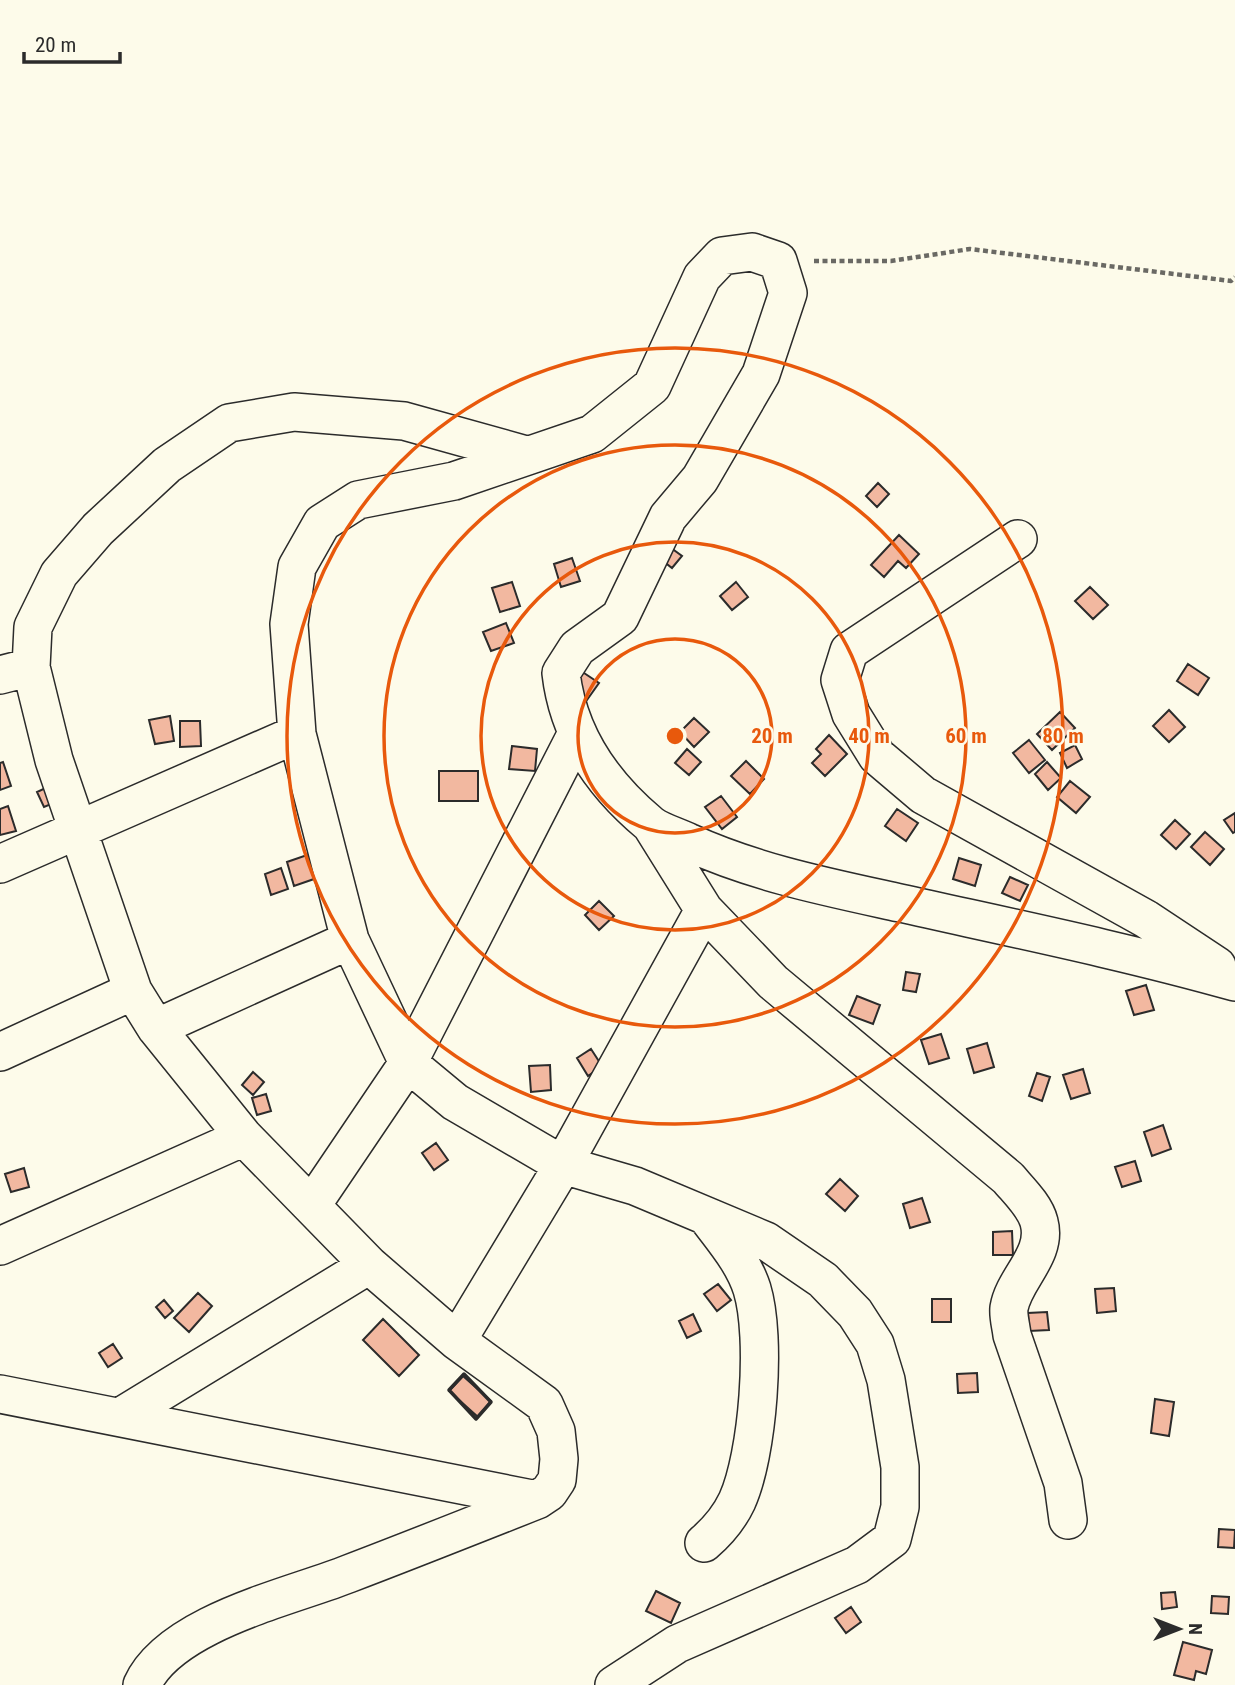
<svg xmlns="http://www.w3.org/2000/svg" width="1235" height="1685" font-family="'Roboto Condensed',sans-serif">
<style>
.building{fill:#f2b8a0;stroke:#2b2b2b;stroke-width:2}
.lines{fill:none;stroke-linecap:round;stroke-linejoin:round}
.minor-casing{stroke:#2b2b2b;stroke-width:40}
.path{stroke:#6a6964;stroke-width:4.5;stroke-dasharray:5 3.5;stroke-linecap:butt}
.minor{stroke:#fdfbea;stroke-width:37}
.wall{stroke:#2b2b2b;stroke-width:3.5}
.ring{fill:none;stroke:#e8590c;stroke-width:3.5}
.centre{fill:#e8590c;stroke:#fdfbea;stroke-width:3.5}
.ring-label{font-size:21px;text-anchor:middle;font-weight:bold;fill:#e8590c;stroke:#fdfbea;stroke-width:5;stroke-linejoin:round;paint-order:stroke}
</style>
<rect width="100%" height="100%" fill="#fdfbea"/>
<path class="building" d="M878,483l11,11 -12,13 -11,-11z
M899,535l20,19 -13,14 -8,-7 -14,16 -13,-12z
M667,545l15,11 -10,12 -14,-11z
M572,558l8,23 -19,6 -7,-23z
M512,582l8,24 -20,6 -8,-24z
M736,582l12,15 -16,13 -12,-14z
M1090,587l18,18 -15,14 -18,-18z
M506,623l8,20 -23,8 -8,-19z
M1188,664l21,14 -11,17 -21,-14z
M578,669l21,14 -12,17 -21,-14z
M1169,710l16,17 -16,15 -16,-16z
M1060,712l15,16 -23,22 -15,-16z
M170,716l4,25 -19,3 -6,-24z
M694,718l15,14 -15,15 -14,-15z
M180,721h20l1,25 -21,1z
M829,735l18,19 -22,22 -13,-13 9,-9 -5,-5z
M1029,740l16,20 -16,13 -16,-20z
M1075,745l7,14 -15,9 -7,-15z
M512,746l25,3 -2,22 -26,-2z
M687,749l14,13 -12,13 -14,-12z
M746,761l18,18 -14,15 -19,-18z
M3,762l8,24 -11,4v-27z
M1047,762l14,16 -13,12 -13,-16z
M439,771h39v30h-39z
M1070,781l20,16 -14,16 -19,-16z
M54,784l7,16 -17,7 -7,-15z
M721,796l16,21 -15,12 -17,-22z
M8,806l8,25 -16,4v-26z
M897,809l21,14 -12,18 -21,-15z
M1235,813v19l-2,1 -9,-13z
M1175,820l15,14 -14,15 -15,-14z
M1205,832l19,17 -14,16 -19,-18z
M307,855l7,24 -20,7 -7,-24z
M959,858l22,7 -6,21 -22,-7z
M281,868l7,21 -17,6 -6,-21z
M1010,877l18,8 -8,16 -18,-8z
M599,901l15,15 -15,14 -14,-15z
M906,972l14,2 -4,18 -13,-2z
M1146,985l8,25 -20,5 -8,-24z
M857,996l23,9 -7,19 -24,-9z
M941,1034l8,24 -20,6 -8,-24z
M987,1043l7,24 -20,6 -7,-24z
M591,1049l11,17 -14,10 -11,-18z
M550,1065l1,25 -20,2 -2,-26z
M1083,1069l7,24 -19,6 -8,-24z
M253,1072l11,10 -11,13 -11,-10z
M1037,1073l13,4 -8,24 -13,-5z
M266,1094l5,17 -14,4 -5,-17z
M1163,1125l8,24 -19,7 -8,-24z
M436,1143l12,17 -14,10 -12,-17z
M1135,1161l6,20 -19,6 -7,-20z
M24,1168l5,19 -18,5 -6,-18z
M840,1179l18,17 -13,15 -19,-17z
M922,1198l8,24 -20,6 -7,-24z
M1012,1231l1,24h-20v-23z
M718,1284l13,16 -14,11 -13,-17z
M1114,1288l2,23 -19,2 -2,-24z
M198,1293l14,13 -23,26 -15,-14z
M932,1299h19v23h-19z
M164,1300l9,11 -8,7 -9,-11z
M1047,1312l2,18 -20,1 -1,-18z
M693,1314l8,17 -14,7 -8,-17z
M383,1319l36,36 -20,21 -36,-36z
M113,1344l9,14 -14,9 -9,-14z
M977,1373l1,19 -20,1 -1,-19z
M463,1376l28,25 -13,16 -29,-26z
M1155,1399l19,3 -5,34 -18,-3z
M1219,1529l16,1 -1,18 -16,-1z
M656,1591l24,12 -9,20 -25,-12z
M1175,1592l2,15 -15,2 -1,-16z
M1212,1596l17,1 -1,17 -17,-1z
M851,1607l10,15 -15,11 -11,-15z
M1183,1642l29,8 -6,24 -10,-3 -2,9 -20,-5z"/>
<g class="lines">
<defs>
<path id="minor" d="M1018,539l-169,112 -9,29 11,34 26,42 46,39 223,124 71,47
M0,675l31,-8
M651,825l53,85 69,72 235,196c11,13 27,28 31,44 9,33 -25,56 -30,86 -1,8 2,18 3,27l51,148 5,37
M0,864l297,-130
M156,1028l194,-88
M0,1052l133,-61
M312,1205l96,-142 168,-328
M0,1246l244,-109
M457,1341l106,-176 141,-255
M0,1394l537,106
M120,1417l249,-152
M704,1543c14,-12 25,-25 33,-42 21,-46 30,-163 15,-212 -9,-28 -28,-49 -45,-72
M142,1685c28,-62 148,-88 206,-111 63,-24 126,-49 189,-74l12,-8 8,-12 2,-21 -3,-28 -12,-27 -87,-63 -88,-76 -125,-128 -88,-109 -23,-37 -79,-231 -23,-93 2,-40 26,-53 39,-45 69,-64 62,-42 65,-11 110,9 122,34
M614,1685l63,-41 180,-79 35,-26 8,-32v-40l-14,-87 -11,-36 -20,-31 -32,-33 -57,-39 -131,-55 -72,-21 -108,-63 -47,-39 -58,-123 -53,-206 -8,-110 8,-57 25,-44 36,-23 96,-19 138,-47 60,-48 50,-109 20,-21 30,-4 26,9 10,32 -27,81 -61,105 -32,38 -48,100 -43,31 -16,25c7,61 41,111 89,151 10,8 26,12 38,18 68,31 139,45 212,61 112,25 225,48 335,79"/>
</defs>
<use href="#minor" class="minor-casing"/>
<path class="path" d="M814,261h77l79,-12 261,32 4,-4"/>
<use href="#minor" class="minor"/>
<path class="wall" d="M464,1374l27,28 -15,17 -27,-29z"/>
</g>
<g class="ring">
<circle cx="675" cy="736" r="97"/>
<circle cx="675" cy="736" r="194"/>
<circle cx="675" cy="736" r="291"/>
<circle cx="675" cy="736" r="388"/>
</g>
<circle cx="675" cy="736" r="10" class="centre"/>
<g class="ring-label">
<text x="772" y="743">20 m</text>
<text x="869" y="743">40 m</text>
<text x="966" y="743">60 m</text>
<text x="1063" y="743">80 m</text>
</g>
<g transform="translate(1179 1629) rotate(90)" stroke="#fdfbea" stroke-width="5" paint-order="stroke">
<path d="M0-5L12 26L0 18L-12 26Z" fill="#2b2b2b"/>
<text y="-10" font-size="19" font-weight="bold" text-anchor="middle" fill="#2b2b2b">N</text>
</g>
<path d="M24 52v10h96v-10" fill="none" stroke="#2b2b2b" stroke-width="3.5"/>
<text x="35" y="52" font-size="21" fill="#2b2b2b" stroke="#fdfbea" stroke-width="5" paint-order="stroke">20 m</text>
</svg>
